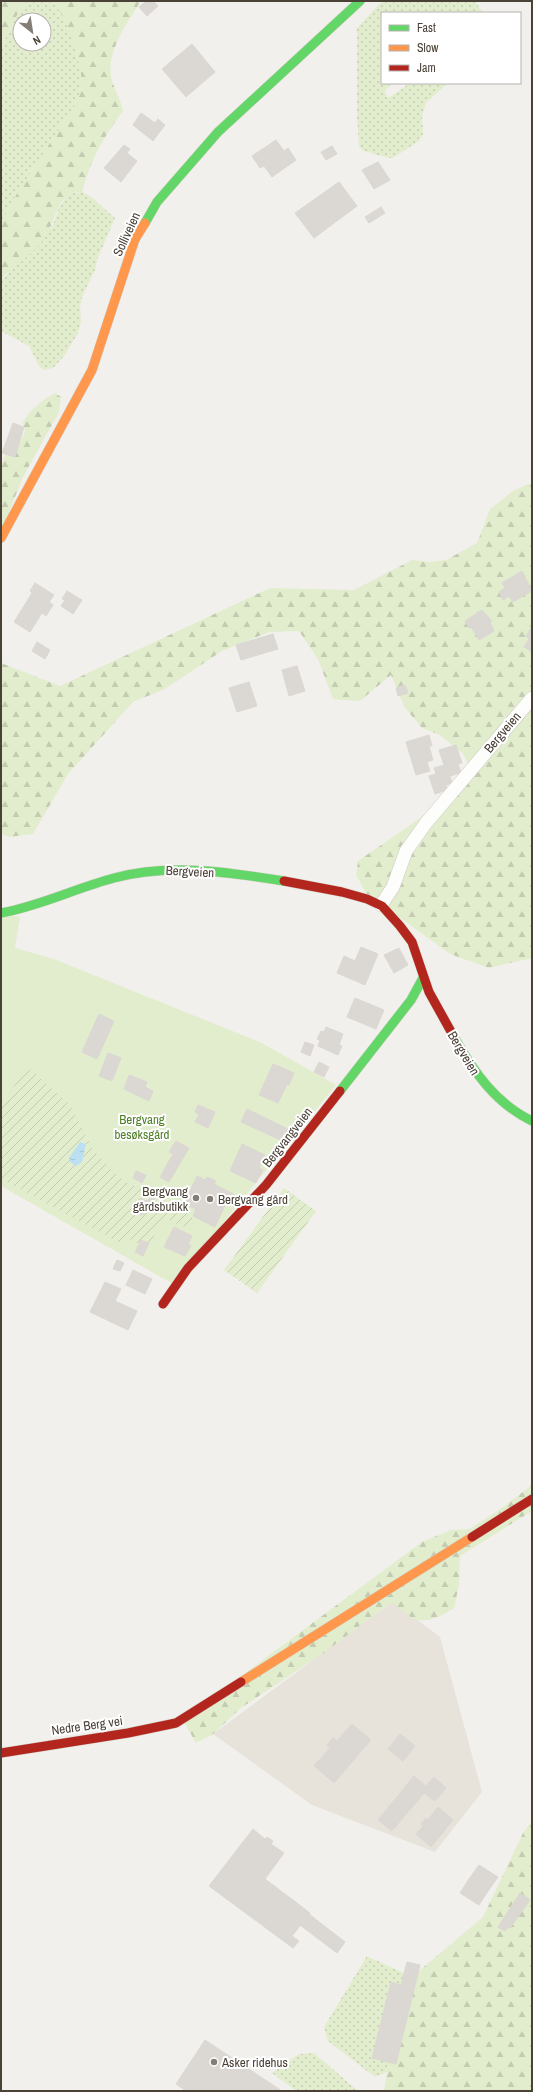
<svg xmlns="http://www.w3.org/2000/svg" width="533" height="2092" font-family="'Archivo Narrow',sans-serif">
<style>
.residential{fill:#e7e2da}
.grass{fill:url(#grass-dots);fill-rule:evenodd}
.forest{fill:url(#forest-firs)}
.park{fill:#e2edcd}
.garden{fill:url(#garden-furrows)}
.water{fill:url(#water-ripples)}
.building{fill:#dbd8d3;stroke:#dbd7d3}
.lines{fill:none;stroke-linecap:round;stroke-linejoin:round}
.street-casing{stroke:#cecbc7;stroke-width:14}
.fast-casing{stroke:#d2cdc3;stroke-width:10}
.slow-casing{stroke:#d2cdc3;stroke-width:10}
.jam-casing{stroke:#d2cdc3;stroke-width:10}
.street{stroke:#fdfdfc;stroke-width:13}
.fast{stroke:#63d668;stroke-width:9}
.slow{stroke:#ff974d;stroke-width:9}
.jam{stroke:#b3261e;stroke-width:9}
.poi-dot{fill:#857e77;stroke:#fff;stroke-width:1.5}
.labels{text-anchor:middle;stroke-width:4;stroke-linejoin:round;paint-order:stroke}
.street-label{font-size:13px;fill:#4a4137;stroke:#fff}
.park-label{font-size:13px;fill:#4f7f27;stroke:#fff}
.poi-label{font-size:13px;fill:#4a4137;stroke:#fff;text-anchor:start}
</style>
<defs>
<pattern id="grass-dots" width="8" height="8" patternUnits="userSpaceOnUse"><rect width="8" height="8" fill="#e2edcd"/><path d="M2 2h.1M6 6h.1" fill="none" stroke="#c3ccb1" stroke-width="1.8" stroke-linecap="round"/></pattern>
<pattern id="forest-firs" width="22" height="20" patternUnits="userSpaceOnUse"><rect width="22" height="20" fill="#e2edcd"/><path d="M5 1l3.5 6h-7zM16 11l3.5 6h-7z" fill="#c3ccb1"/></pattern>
<pattern id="garden-furrows" width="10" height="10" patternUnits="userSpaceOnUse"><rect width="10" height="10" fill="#e2edcd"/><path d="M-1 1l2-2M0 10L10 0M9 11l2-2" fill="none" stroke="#c3ccb1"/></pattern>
<pattern id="water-ripples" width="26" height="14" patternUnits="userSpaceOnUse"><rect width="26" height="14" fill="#bce0f2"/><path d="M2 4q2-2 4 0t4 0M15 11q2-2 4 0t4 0" fill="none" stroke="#a3c1d0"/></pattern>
</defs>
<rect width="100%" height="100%" fill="#f2f0ed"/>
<path class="residential" d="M393,1601l47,36 42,155 -47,60 -123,-47 -99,-71z"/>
<path class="grass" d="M27,1c8,0 21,-1 28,3 14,11 27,63 27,82 0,5 -4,12 -6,17l-63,97 -12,24v-177l17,-34zM20,20h24v24h-24z
M382,1h93l8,12h-101v70h11l-8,7 2,7h3l20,-14h38l-22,20 -4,12 1,19 -4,7 -26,17c-8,1 -21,-6 -30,-7l-4,-5 -2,-29v-89z
M82,192l8,4 25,22 -18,42 -2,10 -13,27 -2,12 1,12 -3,12 -14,23 -11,12 -9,2 -5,-4 -10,-20 -28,-15v-50l52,-56 6,-17 8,-12 5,-3z
M367,1956l45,21 -25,95 -12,5 -47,-36 -4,-14z
M314,2053l44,38h-62l-24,-18 27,-19z"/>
<path class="forest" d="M1,1h26l-9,12 -17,34z
M49,1h92c-13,21 -34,49 -30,75 2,12 10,23 12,35 -19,25 -33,50 -41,81 -6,0 -10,0 -15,4 -12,11 -14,32 -25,46 -10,12 -25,23 -37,33l-4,7v-58l12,-24 63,-97c2,-5 6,-12 6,-17 0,-21 -14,-76 -33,-85z
M55,393l6,4 -2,15 -36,65 -22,55v-65l7,-22 12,-3 5,-10 -2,-10c8,-13 18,-21 32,-29z
M528,484h4v474l-43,10 -39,-14 -84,-61 -10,-18 2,-14 74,-51 43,-36 -13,-21 -22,-18 -18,-7 -17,-20 -14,-33 -31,26 -27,-2 -15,-40 -19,-28 -30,1 -47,19 -57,38 -32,13 -65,72 -35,60 -24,3 -8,-3v-171l59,23 210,-98 84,2 58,-30 17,2 17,-2 31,-17 13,-34 23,-18z
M532,1485v26l-72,45 -1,29 -5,23c-11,7 -27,17 -41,10 -7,-3 -14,-10 -20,-15l-10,5 -58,44 -84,56 -29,27 -16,8 -12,-21 65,-52 173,-128 29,-12 18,-1 30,-19z
M532,1821v270h-148l3,-19 25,-95 71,-60 40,-84z"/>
<path class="park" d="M1,914l19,3 -5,31 39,11 208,84 74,42 -163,199 -172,-98z"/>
<path class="garden" d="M30,1069l40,36 24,46 25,26 9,6 64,32v3l4,1 -7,10 -25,-11 -10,18 2,5 -2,3 -17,-1 -12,-6 -5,6 -119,-64v-73l22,-34z
M284,1188l32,23 -59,82 -33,-23z"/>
<path class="water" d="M80,1142l6,2 -4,18 -6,4 -6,-4 -1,-4z"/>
<path class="building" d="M146,1h7l5,5 -11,10 -8,-9z
M192,44l23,28 -29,25 -24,-28z
M141,113l14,10 3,-4 7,6 -12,16 -20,-16z
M276,140l8,11 4,-3 8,12 -24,17 -8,-11 -4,2 -8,-12z
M124,145l6,4 -3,4 10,8 -16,21 -17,-14z
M332,146l5,8 -11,6 -5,-8z
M378,162l12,18 -16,9 -12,-19z
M339,182l18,24 -43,32 -19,-25z
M381,207l4,6 -16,10 -4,-6z
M13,423l11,4 -9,30 -13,-4z
M522,571l10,20 -19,11 -4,-6 -6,4 -4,-8 6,-4 -3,-5z
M35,583l19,12 -5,7 4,3 -7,11 -4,-3 -12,19 -16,-10 18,-29 -2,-2z
M67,591l15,9 -9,14 -12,-8 4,-6 -3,-1z
M482,610l10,11 -2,1 4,9 -15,9 -8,-13 -2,1 -4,-7z
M531,628h1v24l-8,-5 5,-8 -3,-3z
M273,634l5,15 -37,11 -5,-15z
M37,642l13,8 -5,9 -13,-8z
M297,666l8,25 -16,5 -7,-26z
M249,682l8,24 -20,6 -8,-24z
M405,685l3,8 -10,3 -2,-8z
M429,735l3,11h-3l4,14 -6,2 3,9 -14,4 -10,-33z
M456,745l6,18 -4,1 3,9 -11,3 2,7 -6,2 1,5 -12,4 -6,-18 7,-2 -2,-6 10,-3 -5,-15z
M361,947l17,7 -13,31 -28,-12 7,-17 11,5z
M399,948l9,17 -14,8 -10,-18z
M355,998l29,12 -8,19 -29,-12z
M99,1014l15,7 -17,38 -15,-7z
M326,1027l17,7 -4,11 3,1 -4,9 -20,-9 2,-6 -3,-1 4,-8 3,1z
M305,1042l9,3 -4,11 -9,-4z
M108,1053l13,5 -9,23 -13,-5z
M319,1062l10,5 -5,10 -10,-5z
M273,1064l21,9 -5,12 -2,-1 -9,19 -19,-8z
M129,1075l18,7 -2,5 8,4 -4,10 -25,-12z
M198,1105l17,7 -7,16 -13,-6 4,-8 -4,-2z
M247,1109l45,22 -5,12 -46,-21z
M176,1141l13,7 -20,34 -9,-5 13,-23 -4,-2z
M242,1144l23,11 -6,13 4,2 -7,13 -26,-12z
M136,1171l10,4 -4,8 -9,-5z
M197,1176l8,4 2,-3 9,4 -2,3 21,11 -4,10 -5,-2 -11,24 -22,-11 3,-7 -12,-5z
M152,1194l4,2 -6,11 -5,-3v9l-4,2 -4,-1 -2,-6 4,-9 9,2z
M174,1227l18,9 -4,8 3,2 -6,10 -21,-9z
M141,1240l8,3 -6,13 -8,-4z
M117,1260l7,3 -4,8 -7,-2z
M133,1270l19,9 -7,15 -19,-9z
M105,1282l16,7 -6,12 22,10 -9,19 -38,-18z
M352,1724l19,16 -37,43 -20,-17 16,-18 -3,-3 6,-7 4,3z
M400,1734l15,12 -12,15 -15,-12z
M414,1776l12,10 8,-9 12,11 -11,13 -11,-8 -32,38 -14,-11z
M438,1807l15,13 -22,27 -15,-13 7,-8 -2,-2 5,-6 2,2z
M253,1829l12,10 2,-2 6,4 -2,3 13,9 -19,26 45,34 -18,23 7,5 -6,7 -84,-62z
M479,1865l19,12 -10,14 -19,-12z
M469,1879l19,12 -9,14 -19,-12z
M520,1893l10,7 -20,28 -1,-1 -4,4 -7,-4z
M309,1914l36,28 -8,11 -37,-28z
M407,1962l13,3 -24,99 -24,-6 19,-76 10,3z
M205,2040l77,51h-96l-10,-7z"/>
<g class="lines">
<defs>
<path id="street" d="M381,905l12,-18 13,-36 20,-28 106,-125"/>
<path id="fast" d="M145,223l12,-21 61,-70 142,-131
M1,913c39,-7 75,-25 113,-35 55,-15 114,-6 170,3
M454,1037c20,35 41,66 78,84
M340,1091l71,-91 12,-22"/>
<path id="slow" d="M1,538l91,-168 43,-131 10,-16
M241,1682l231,-145"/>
<path id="jam" d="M284,881l58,11 25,7 15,7 18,20 12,16 17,50 25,45
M163,1304l25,-36 78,-83 74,-94
M472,1537l60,-38
M1,1753l127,-20 48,-10 65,-41"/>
</defs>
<use href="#street" class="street-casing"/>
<use href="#fast" class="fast-casing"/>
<use href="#slow" class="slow-casing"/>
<use href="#jam" class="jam-casing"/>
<use href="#street" class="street"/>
<use href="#fast" class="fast"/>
<use href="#slow" class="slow"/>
<use href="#jam" class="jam"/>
</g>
<g class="poi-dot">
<circle cx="196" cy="1198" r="4"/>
<circle cx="210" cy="1199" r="4"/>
<circle cx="214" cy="2062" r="4"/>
</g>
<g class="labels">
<g class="street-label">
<text transform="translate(126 234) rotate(-65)" y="5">Solliveien</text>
<text transform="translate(502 732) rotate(-50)" y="5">Bergveien</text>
<text transform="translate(190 871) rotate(3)" y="5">Bergveien</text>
<text transform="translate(464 1053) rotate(59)" y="5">Bergveien</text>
<text transform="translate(287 1137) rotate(-52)" y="5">Bergvangveien</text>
<text transform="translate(87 1725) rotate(-8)" y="5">Nedre Berg vei</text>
</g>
<g class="park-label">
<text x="142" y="1124">Bergvang<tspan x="142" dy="15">besøksgård</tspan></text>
</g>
<g class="poi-label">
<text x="188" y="1196" text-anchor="end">Bergvang<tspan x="188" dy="15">gårdsbutikk</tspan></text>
<text x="218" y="1204">Bergvang gård</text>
<text x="222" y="2067">Asker ridehus</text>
</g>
</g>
<rect width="533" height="2092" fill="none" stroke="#4a4137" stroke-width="4"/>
<rect x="381" y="12" width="140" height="72" fill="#ffffff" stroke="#b7b3af"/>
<rect x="389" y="25" width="20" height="6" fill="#63d668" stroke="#b7b3af"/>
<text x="417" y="32" font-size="12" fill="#4a4137">Fast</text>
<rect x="389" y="45" width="20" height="6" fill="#ff974d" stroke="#b7b3af"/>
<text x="417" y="52" font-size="12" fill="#4a4137">Slow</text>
<rect x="389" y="65" width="20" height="6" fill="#b3261e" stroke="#b7b3af"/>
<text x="417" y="72" font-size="12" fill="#4a4137">Jam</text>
<g transform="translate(32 32) rotate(150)"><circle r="19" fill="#ffffff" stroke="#b7b3af"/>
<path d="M0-3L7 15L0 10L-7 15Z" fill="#857e77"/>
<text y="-6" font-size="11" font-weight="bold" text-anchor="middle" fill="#4a4137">N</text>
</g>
</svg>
